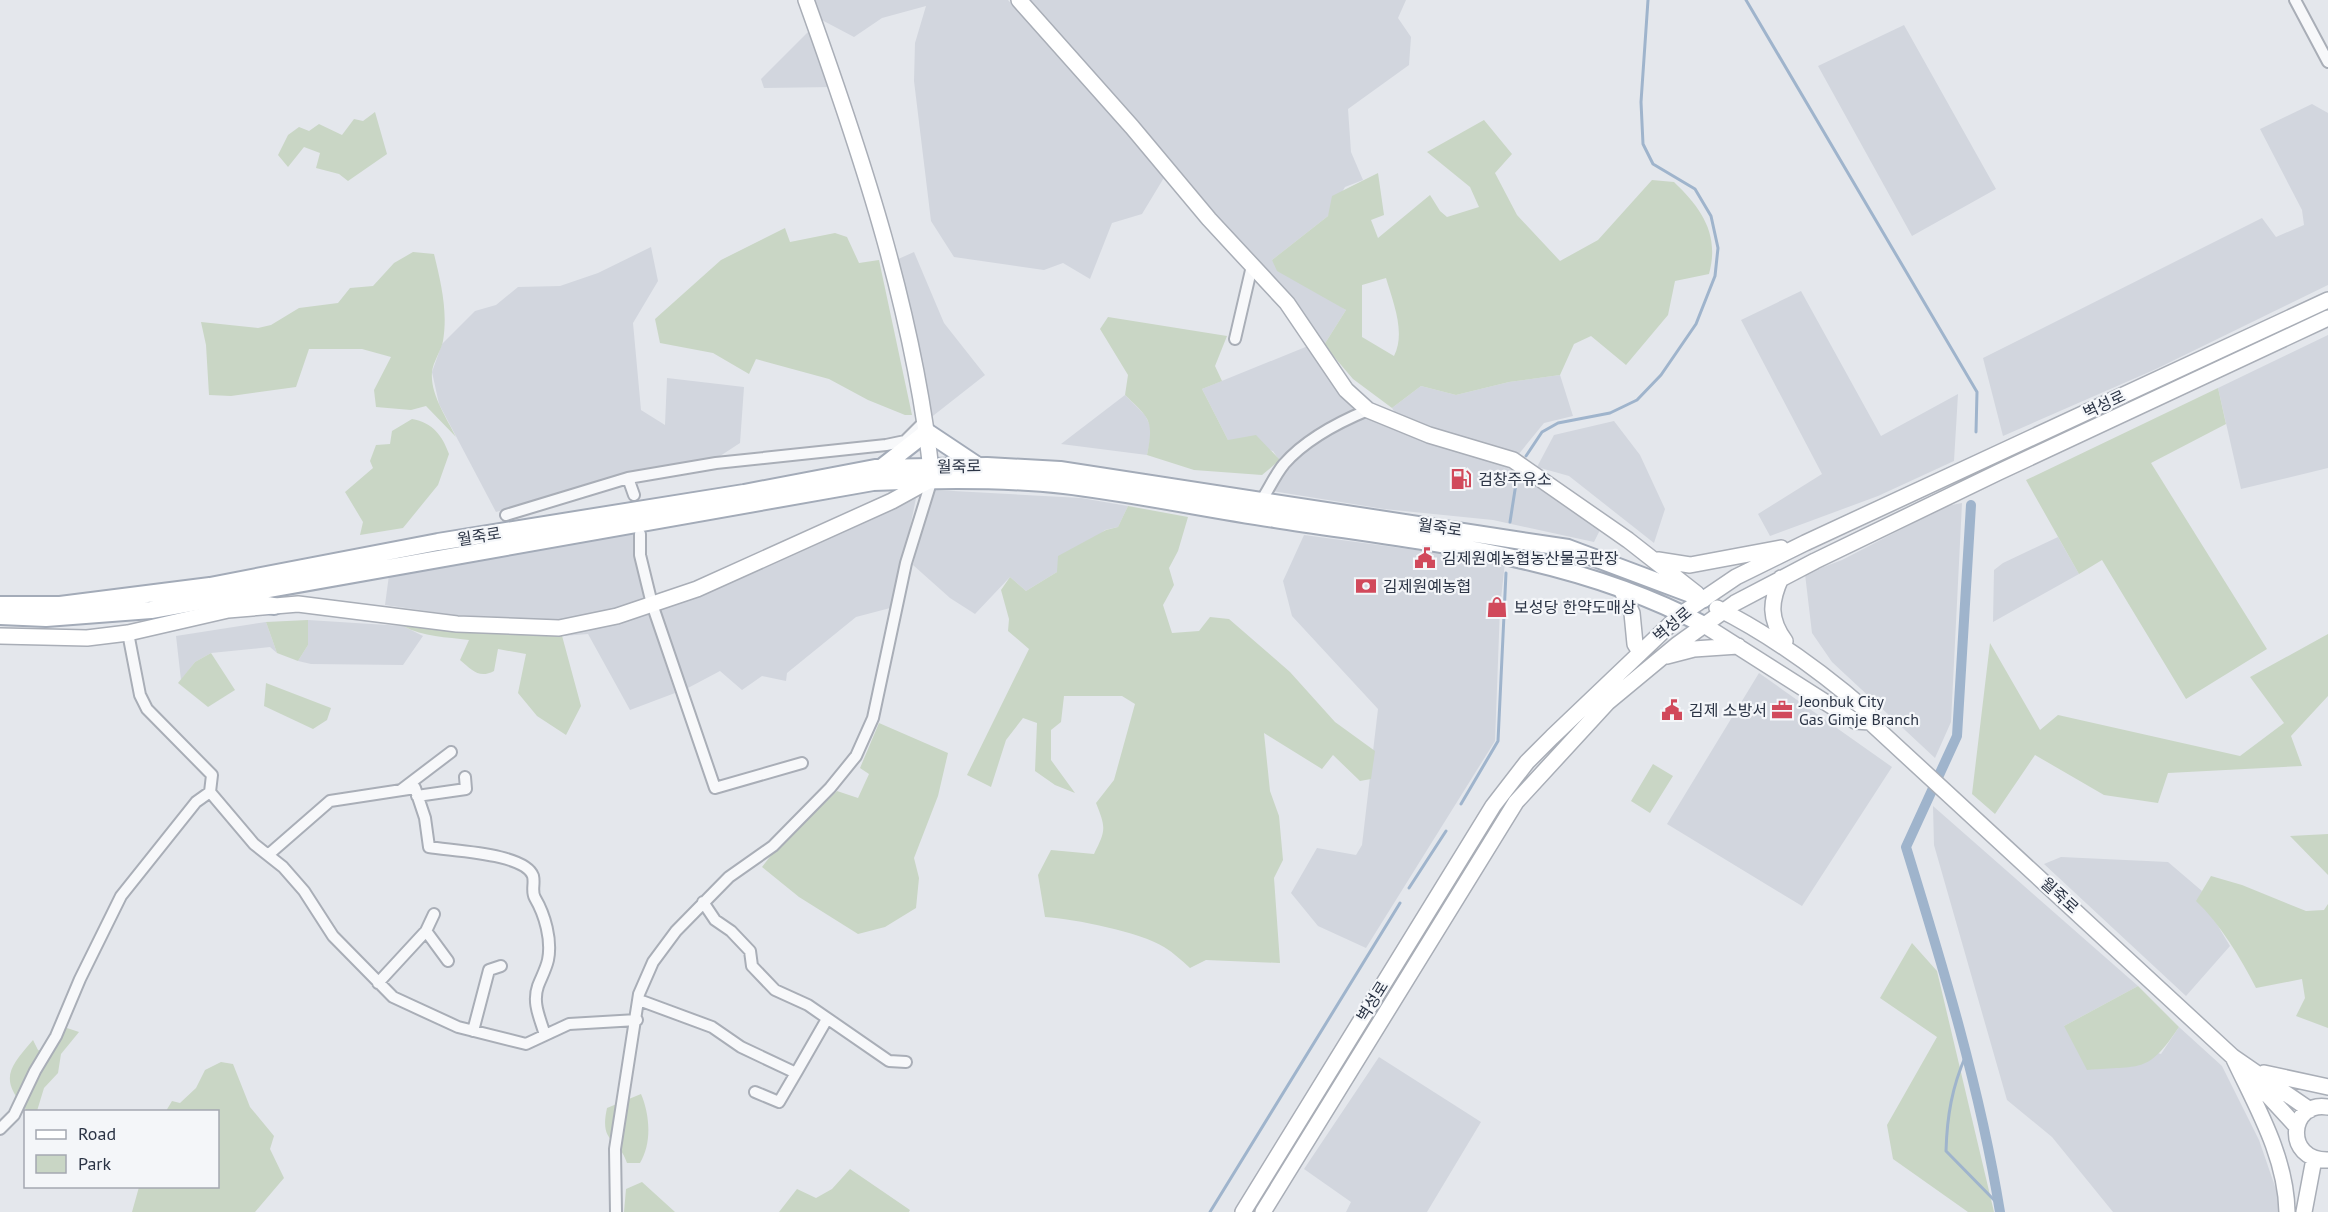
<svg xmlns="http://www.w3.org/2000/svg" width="2328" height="1212" font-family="'PT Sans','Noto Sans KR',sans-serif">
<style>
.built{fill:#d2d6de}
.green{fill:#c9d6c5;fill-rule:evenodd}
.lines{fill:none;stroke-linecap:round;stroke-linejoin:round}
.stream{stroke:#9fb4cc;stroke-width:3}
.canal{stroke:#9fb4cc;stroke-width:10}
.street-casing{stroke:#a9aeb7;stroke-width:14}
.secondary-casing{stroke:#a9aeb7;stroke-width:18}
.primary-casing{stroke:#a3abb8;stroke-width:20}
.street{stroke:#f7f8fa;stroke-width:10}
.secondary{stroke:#fff;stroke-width:15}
.primary{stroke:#fff;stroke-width:16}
.labels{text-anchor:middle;stroke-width:4.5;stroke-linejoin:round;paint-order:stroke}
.street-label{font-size:16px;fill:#2b3445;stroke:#f4f6f9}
.poi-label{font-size:16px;fill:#2b3445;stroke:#f4f6f9;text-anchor:start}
</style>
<rect width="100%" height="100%" fill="#e4e7ec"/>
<path class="built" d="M814,0h194l157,176 -23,38 -30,9 -22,56 -27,-16 -19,7 -90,-13 -23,-36 -17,-140 1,-38 11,-37 -44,12 -28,19 -36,-19z
M1029,0h377l-8,18 13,19 -2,28 -61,44 3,43 12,28 -18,7 -17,29 -56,44 74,50 -22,35z
M1904,25l92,164 -84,47 -94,-170z
M809,31l25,56 -70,1 -3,-9z
M2312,104l16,9v172l-172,84 -153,67 -20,-78 279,-140 14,19 28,-12 -2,-15 -42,-81z
M651,247l7,34 -25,42 8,87 24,15 2,-47 77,9 -4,56 -23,15 -49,9 -172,45 -57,-108 -7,-32 10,-28 33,-33 21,-6 22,-18 42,-1 38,-13z
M914,252l30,71 41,52 -56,44 -33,-159z
M1801,291l80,145 77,-42 -4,67 -76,35 -108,40 -12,-22 64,-40 -81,-154z
M2328,335v133l-87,21 -23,-101z
M1308,346l59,69 136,51 33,15 64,49 -6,12 -101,-22 -109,-11 -112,-18 12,-20 -5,-11 -6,-9 -45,-11 -26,-51z
M1560,375l13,41 -29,7 -26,32 -121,-39 -5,-8 29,-22 35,9 53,-13z
M1125,395l20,20 7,15 -5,25 -86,-11z
M1614,421l26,34 25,54 -11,34 -85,-67 -32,-9 17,-32z
M935,490l146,8 47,8 -10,21 -13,3 -48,42 -31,19 -16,-14 -35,37 -25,-16 -37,-33 13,-54z
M916,498l-22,109 -38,10 -69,56 -1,8 -24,-5 -20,14 -22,-19 -34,18 -30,-82 143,-56z
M1962,503l-11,219 -16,36 -103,-96 -20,-29 -7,-59 37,-14 104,-54z
M633,532l15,79 27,82 -45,17 -42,-76 -25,2 -9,-16 -100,-5 -69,-10 4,-30z
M1304,535l201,27 -5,46 -5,133 -129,207 -48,-22 -27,-33 26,-45 39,7 6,-10 16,-136 -86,-93 -9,-35z
M2058,537l21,37 -86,48 1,-52 9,-7z
M308,620l95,6 20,10 -20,29 -92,-1 -13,-3 10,-16z
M266,622l11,31 -7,-6 -59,6 -16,9 -14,18 -5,-44z
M1759,673l133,94 -90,139 -135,-82z
M1933,806l205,180 -74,40 97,28 18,-27 43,39 37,74 21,61v11h-167l-61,-75 -45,-37 -73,-255z
M2061,857l107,5 34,29 -5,10 15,15 18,30 -44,50 -142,-132z
M1379,1057l102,65 -54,90h-81l5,-10 -47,-33z"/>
<path class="green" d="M375,112l12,42 -39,27 -9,-7 -23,-6 4,-15 -16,-6 -16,20 -10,-12 10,-20 11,-8 10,4 10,-7 23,11 12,-16 9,2z
M1484,120l28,34 -17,19 22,42 43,46 38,-21 54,-60 22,2c27,26 46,52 35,92l-34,7 -7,34 -42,50 -35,-29 -17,8 -14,31 -51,7 -53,13 -35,-9 -29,22 -39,-29 -29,-34 22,-35 -69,-39 -5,-11 56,-44 4,-20 46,-23 6,42 -13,5 7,18 52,-43 10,16 7,6 32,-10 -9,-20 -43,-35zM1386,278c7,24 20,55 8,78l-32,-19v-52z
M785,228l5,14 45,-9 12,4 12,26 20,-3 33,155h-7l-37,-15 -39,-21 -73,-20 -7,15 -36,-21 -53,-10 -5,-24 66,-59z
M413,252l21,2c7,29 14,57 9,87 -2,10 -10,21 -11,31 -2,22 15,46 24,65l-30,-31 -15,4 -35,-3 -2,-17 17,-33 -29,-8h-53l-13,38 -65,9 -22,-1 -3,-50 -5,-23 57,6 13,-3 28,-17 39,-5 12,-15 23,-2 21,-23z
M1108,317l119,19 -12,30 7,15 -20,8 26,51 28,-5 24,25 -18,15 -68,-5 -47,-15c7,-35 3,-36 -22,-60l3,-20 -28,-46z
M2218,388l8,36 -75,39 116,186 -81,50 -84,-139 -23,14 -53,-94z
M412,419c21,4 30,16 37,35l-11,31 -35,43 -43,7 3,-13 -18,-30 28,-24 -3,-7 6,-16 14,-1 2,-13z
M1128,506l60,11 -10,34 -9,17 5,17 -11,20 9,28 27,-2 11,-14 19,2 61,53 45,50 40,29 -4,28 -11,2 -27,-26 -11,14 -58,-36 6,58 9,25 4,44 -9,18 6,85 -74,-3 -16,8c-8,-7 -16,-15 -26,-21 -24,-15 -89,-28 -119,-30l-7,-42 13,-25 43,4c12,-24 12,-26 2,-51l18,-23 21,-76 -13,-8h-58l-3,26 -10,8v30l24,33 -20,-8 -20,-14 2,-48 -14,-5 -17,22 -15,47 -24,-12 62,-126 -21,-18 1,-12 -8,-29 9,-13 16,14 31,-19 1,-16 48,-26 12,-3z
M308,620v25l-10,16 -21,-8 -11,-31z
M403,626l158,6 20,74 -15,29 -29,-19 -19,-23 8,-39 -28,-5 -4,22c-15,8 -22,-1 -34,-11l9,-20c-23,-3 -45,-3 -66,-14z
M2328,634v62l-37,40 11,30 -134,7 -10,30 -54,-8 -69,-40 -40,59 -23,-20 18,-151 50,87 18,-15 182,41 44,-33 -34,-46z
M211,653l24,37 -27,17 -30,-24 17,-21z
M266,683l65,25 -4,12 -14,9 -49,-23z
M879,723l69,30 -10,43 -24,62 5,20 -3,30 -31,19 -27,7 -59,-37 -37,-30 10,-13 65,-63 21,7 11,-24 -9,-6z
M1653,764l20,12 -23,37 -19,-12z
M2328,834v41l-38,-39z
M2211,876l31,9 64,26 18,-1 4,-6v124l-32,-12 9,-18 -3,-19 -46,9c-16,-31 -35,-63 -60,-87z
M1912,943l25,28 57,241h-26l-75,-53 -6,-34 50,-88 -57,-39z
M2138,986l41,41c-32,48 -38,38 -92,43l-23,-44z
M64,1027l15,5 -18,22 -3,19 -14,15 -7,23h-10c-27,-32 -20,-41 6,-71l5,10 11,2z
M221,1062l12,2 17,43 24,29 -4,13 14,29 -29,34h-123l7,-25 79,-1v-74l-52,-1 6,-10 8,2 16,-15 9,-18z
M641,1094c9,21 11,49 -1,69h-13c-9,-27 -28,-18 -20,-55z
M850,1169l60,41 -1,2h-130l18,-23 19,9 16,-9z
M642,1182l33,30h-51l2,-23z"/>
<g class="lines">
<path class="stream" d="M1746,0l231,392 -1,40
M1526,456l16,-24 16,-9 52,-10 27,-13 24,-25 35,-51 19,-48 3,-28 -7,-32 -16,-27 -42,-25 -10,-20 -2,-42 7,-102
M1510,522l7,-45
M1461,804l37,-63 8,-168
M1409,888l37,-57
M1966,1055c-14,32 -19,61 -20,96l53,54
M1210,1212l190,-309"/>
<path class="canal" d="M1971,505l-14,231 -51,111c37,120 74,241 94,365"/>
<defs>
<path id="street" d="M2295,0l33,62
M1235,339l17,-73
M628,478l6,17
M1261,501c8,-12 14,-26 23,-37 21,-24 55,-42 84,-54
M506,515l122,-37 88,-15 170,-18 19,-4 19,-19
M640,534v21l12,49 63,184 87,-25
M128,633l12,62 7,14 65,66 -2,17 44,52 29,23 21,24 29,45 60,61 65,30 68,17 43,-20 68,-4
M401,790l50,-38
M417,796l49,-7 -1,-12
M268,855l62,-54 85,-13 10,30 4,29c22,4 96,6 104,29 2,8 -2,15 2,22 10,17 17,42 13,62 -2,9 -7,18 -10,26 -6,17 2,32 7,49
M703,902l12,18 16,11 19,20 2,15 23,24 33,15 81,56 17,1
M426,931l22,30
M378,983l48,-52 8,-17
M639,1000l73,27 29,20 55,26 31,-54
M473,1031l16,-61 12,-4
M755,1092l24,10 17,-29
M0,1129l14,-14 21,-44 21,-35 24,-57 41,-83 75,-94 14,-10
M616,1212l-1,-63 24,-155 14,-32 23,-31 53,-54 44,-31 57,-58 26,-32 17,-38 33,-155 26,-84"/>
<path id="secondary" d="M1019,0l113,127 77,92 78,84 59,87 22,20 61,25 84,25 115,80 69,54
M1658,560l32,5 91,-17
M1781,578c-11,24 -12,41 4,63l-1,6
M1621,589l11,24 3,31 5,8
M1717,608c54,27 106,65 151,104l2,10
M1704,625l151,96 15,1 363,335 77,53
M0,636l87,2 41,-5 100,-23 70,-6 159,20 102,4 58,-12 80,-27 195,-88 40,-22c-17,-165 -70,-323 -126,-479
M1667,656l27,-7 44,-3
M2233,1057c23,49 53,99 54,155
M2264,1073l64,14
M2249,1075l48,52
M2328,1107c-39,-7 -45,54 0,53
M1243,1212l250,-406 34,-44 25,-25 128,-122 56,-38 69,-34 523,-243
M1263,1212l253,-410 92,-100 70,-58 57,-41 80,-42 184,-89 329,-154
M2304,1212l10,-53"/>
<path id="primary" d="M881,468l46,-36 51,34
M235,599l39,7
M0,605h60l150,-19 228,-44 306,-49 131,-25 112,-2 73,4 508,78 136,51
M0,616l46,2 105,-8 722,-128c64,-3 127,-4 191,3 70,8 140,24 211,34 146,23 296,35 429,106"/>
</defs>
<use href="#street" class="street-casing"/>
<use href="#secondary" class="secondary-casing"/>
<use href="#primary" class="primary-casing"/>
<use href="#street" class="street"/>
<use href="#secondary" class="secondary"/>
<use href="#primary" class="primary"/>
</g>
<defs>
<symbol id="fuel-bare" viewBox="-9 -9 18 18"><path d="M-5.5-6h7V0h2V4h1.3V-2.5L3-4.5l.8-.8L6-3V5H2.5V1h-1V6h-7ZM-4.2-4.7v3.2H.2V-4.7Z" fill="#d1495b" stroke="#f4f6f9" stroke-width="2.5" paint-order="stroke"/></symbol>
<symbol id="civic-bare" viewBox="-9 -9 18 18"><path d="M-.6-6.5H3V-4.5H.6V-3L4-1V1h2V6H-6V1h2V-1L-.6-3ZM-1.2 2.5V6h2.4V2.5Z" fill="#d1495b" stroke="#f4f6f9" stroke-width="2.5" paint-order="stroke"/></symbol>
<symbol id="bank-bare" viewBox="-9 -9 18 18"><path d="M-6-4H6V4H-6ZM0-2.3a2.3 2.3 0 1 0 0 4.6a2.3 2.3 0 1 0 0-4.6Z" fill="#d1495b" stroke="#f4f6f9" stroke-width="2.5" paint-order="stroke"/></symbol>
<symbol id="shop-bare" viewBox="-9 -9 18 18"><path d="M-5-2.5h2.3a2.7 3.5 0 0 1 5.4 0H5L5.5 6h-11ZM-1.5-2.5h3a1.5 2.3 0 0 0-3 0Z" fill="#d1495b" stroke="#f4f6f9" stroke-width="2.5" paint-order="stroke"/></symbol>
<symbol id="office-bare" viewBox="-9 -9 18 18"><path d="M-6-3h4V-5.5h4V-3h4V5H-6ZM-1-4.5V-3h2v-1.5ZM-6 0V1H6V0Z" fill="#d1495b" stroke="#f4f6f9" stroke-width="2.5" paint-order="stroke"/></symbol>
</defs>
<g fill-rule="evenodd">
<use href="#fuel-bare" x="1446" y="464" width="30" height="30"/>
<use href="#civic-bare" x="1410" y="543" width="30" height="30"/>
<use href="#bank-bare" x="1351" y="571" width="30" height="30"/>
<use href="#shop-bare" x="1482" y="592" width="30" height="30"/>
<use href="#civic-bare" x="1657" y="695" width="30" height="30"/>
<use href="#office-bare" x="1767" y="695" width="30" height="30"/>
</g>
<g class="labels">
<g class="street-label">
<text transform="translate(2104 404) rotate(-25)" y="6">벽성로</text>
<text transform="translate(959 466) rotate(-1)" y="6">월죽로</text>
<text transform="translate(1440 527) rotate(8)" y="6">월죽로</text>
<text transform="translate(479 536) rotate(-9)" y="6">월죽로</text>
<text transform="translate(1672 624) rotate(-40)" y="6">벽성로</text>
<text transform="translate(2060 895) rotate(42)" y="6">월죽로</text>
<text transform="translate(1372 1001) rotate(-58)" y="6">벽성로</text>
</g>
<g class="poi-label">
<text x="1478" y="485">검창주유소</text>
<text x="1442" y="564">김제원예농협농산물공판장</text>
<text x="1383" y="592">김제원예농협</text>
<text x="1514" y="613">보성당 한약도매상</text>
<text x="1799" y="707">Jeonbuk City<tspan x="1799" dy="18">Gas Gimje Branch</tspan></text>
<text x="1689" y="716">김제 소방서</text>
</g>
</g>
<rect x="24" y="1110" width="195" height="78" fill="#f4f6f9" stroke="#a4a8b1" stroke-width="1.5"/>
<rect x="36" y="1130" width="30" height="9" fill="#ffffff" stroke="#a4a8b1" stroke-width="1.5"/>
<text x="78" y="1140" font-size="18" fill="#2b3445">Road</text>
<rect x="36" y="1155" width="30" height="18" fill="#c9d6c5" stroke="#a4a8b1" stroke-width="1.5"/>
<text x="78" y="1170" font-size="18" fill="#2b3445">Park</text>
</svg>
